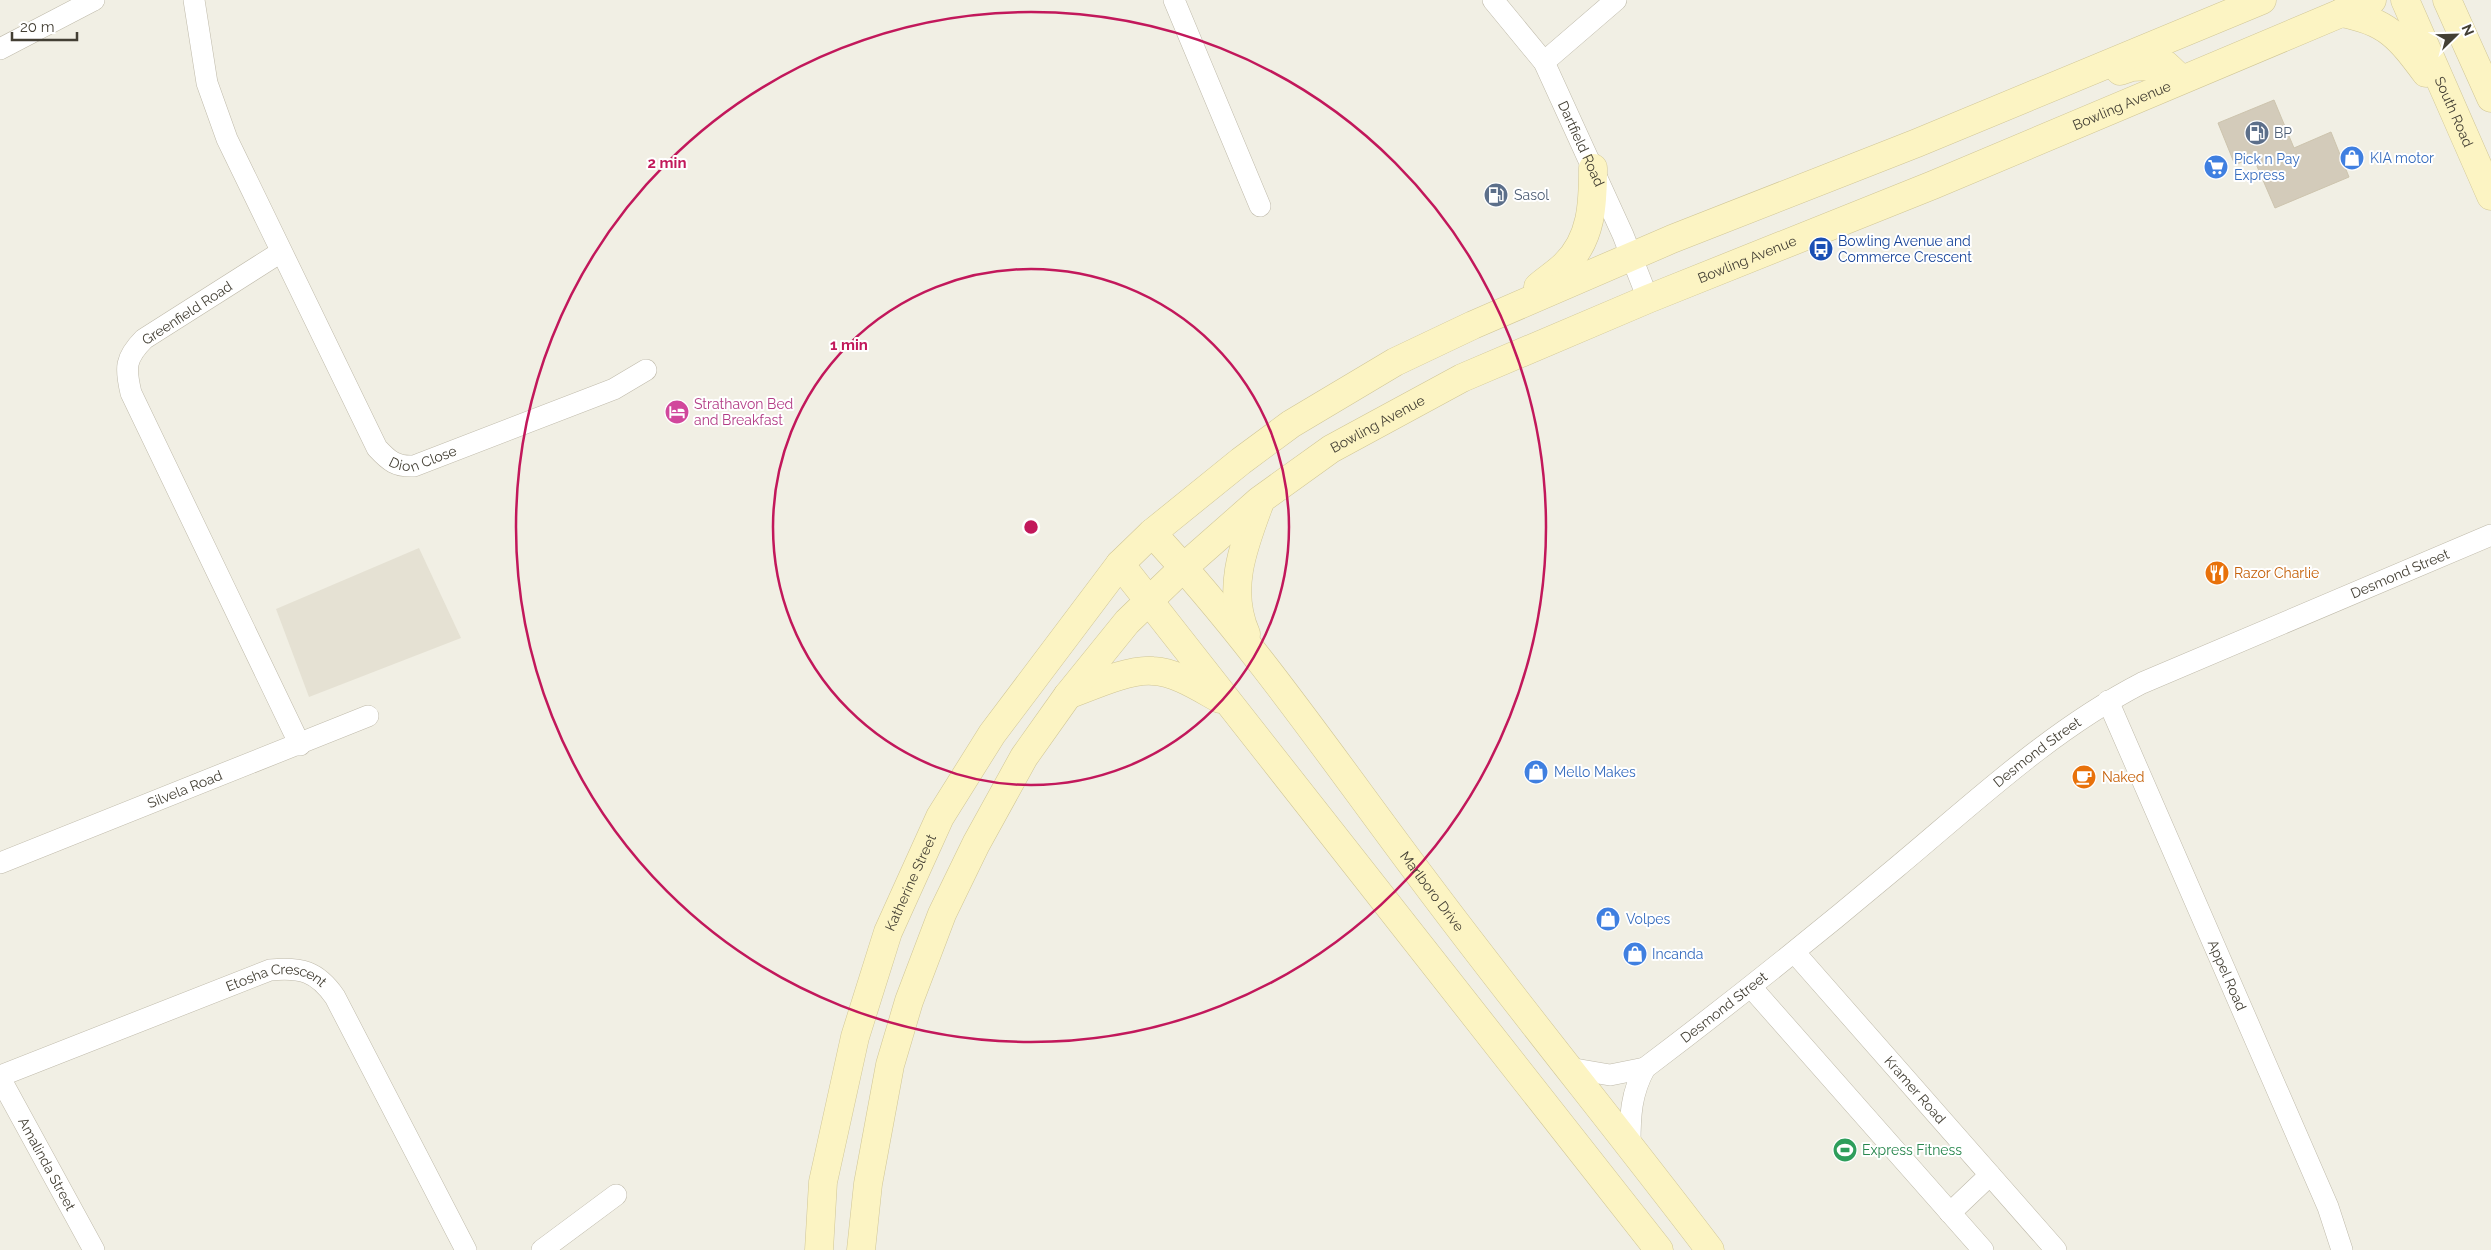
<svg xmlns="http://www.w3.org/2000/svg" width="2491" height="1250" font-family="Raleway,sans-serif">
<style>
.residential{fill:#e5e1d3}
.building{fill:#d3cbba;stroke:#cdc4ae}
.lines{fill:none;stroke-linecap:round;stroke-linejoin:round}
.street-casing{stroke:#bfbaaa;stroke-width:22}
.secondary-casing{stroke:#d0c696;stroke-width:29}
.street{stroke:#fff;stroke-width:21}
.secondary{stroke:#fcf4c3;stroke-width:28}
.ring{fill:none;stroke:#c2185b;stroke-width:2.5}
.labels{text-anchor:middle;stroke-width:4;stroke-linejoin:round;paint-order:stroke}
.street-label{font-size:14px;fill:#433f34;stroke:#fff}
.service-label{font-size:14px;fill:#4e5e75;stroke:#fff;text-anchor:start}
.shop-label{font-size:14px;fill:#366cbe;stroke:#fff;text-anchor:start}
.transit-label{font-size:14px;fill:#164399;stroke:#fff;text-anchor:start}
.hotel-label{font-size:14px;fill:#b23c85;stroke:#fff;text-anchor:start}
.food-label{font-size:14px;fill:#c56008;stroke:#fff;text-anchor:start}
.leisure-label{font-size:14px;fill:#27864d;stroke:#fff;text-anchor:start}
.centre{fill:#c2185b;stroke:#fff;stroke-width:2.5}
.ring-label{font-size:15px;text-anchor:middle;font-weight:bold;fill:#c2185b;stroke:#fff;stroke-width:4;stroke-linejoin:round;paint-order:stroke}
</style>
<rect width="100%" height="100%" fill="#f1efe4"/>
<path class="residential" d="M419,548l42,90 -152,59 -33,-88z"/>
<path class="building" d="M2274,100l20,48 37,-16 18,45 -74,31 -22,-51 -18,8 -17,-42z"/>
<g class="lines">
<defs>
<g id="street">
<path id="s1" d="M194,0l13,83 20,56 150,309c12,13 19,19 37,18l200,-77 32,-19"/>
<path d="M1174,0l86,206"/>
<path id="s2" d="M1493,0l51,62 79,173 25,64"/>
<path d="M0,49l94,-49"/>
<path d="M1544,62l72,-62"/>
<path d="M281,252l-137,87c-19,19 -19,29 -13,54l169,352"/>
<path id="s3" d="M2108,701l220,506 14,43"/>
<path id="s4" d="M0,863l368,-147"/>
<path id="s5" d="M1795,953l261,297"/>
<path d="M1751,987l232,263"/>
<path d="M1569,1068l41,7 35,-7"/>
<path id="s6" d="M0,1076l270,-106c31,-3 47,1 65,27l131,253"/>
<path id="s7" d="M0,1078l94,172"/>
<path id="s8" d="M1630,1144c0,-28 1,-51 15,-76 86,-65 170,-132 252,-201 78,-65 154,-137 245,-184l349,-148"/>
<path d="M1950,1213l40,-38"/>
<path d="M542,1250l74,-55"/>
</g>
<g id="secondary">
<path id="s9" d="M2405,0l86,196"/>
<path d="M2447,0l44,98"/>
<path d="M2341,13c46,8 58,24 85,60"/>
<path d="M2120,71l12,-4 34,-2 15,14"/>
<path d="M1538,287c9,-8 19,-14 27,-22 27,-26 28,-62 28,-97"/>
<path id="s10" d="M1152,533c100,107 182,228 270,345 94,126 193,247 288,372"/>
<path d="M1120,564l539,686"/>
<path d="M1246,634c-20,-45 -2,-89 14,-132"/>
<path d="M1068,695c24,-9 60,-26 85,-24 23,1 47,17 67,28"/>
<path id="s11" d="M819,1250l4,-68 32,-145 33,-105 52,-115 52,-83 128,-170 32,-31 89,-72 50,-37 104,-62 78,-37 199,-86 245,-96 345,-143"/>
<path id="s12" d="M861,1250l7,-66 22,-119 19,-64 33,-87 34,-70 48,-87 44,-62 59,-73 57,-55 76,-67 71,-51 131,-71 186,-79 285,-114 439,-185"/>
</g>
</defs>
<use href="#street" class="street-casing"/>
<use href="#secondary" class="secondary-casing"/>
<use href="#street" class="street"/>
<use href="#secondary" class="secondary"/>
</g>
<g class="ring">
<circle cx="1031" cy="527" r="258"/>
<circle cx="1031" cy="527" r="515"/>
</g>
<defs>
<symbol id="fuel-disc" viewBox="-11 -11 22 22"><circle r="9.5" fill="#5c6f8a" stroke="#fff"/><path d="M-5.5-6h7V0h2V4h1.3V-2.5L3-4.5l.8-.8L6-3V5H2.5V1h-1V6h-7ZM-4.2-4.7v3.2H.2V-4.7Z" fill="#fff"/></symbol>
<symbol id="shop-disc" viewBox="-11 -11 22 22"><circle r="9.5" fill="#3f7fe0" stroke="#fff"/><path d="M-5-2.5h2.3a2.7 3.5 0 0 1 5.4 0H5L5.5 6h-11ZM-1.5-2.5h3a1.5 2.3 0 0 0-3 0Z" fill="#fff"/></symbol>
<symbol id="supermarket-disc" viewBox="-11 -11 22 22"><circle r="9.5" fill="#3f7fe0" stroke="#fff"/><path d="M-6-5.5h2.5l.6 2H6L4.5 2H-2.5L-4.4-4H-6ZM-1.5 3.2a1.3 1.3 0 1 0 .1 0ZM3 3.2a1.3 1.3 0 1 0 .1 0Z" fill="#fff"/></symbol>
<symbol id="bus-disc" viewBox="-11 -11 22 22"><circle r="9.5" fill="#1a4fb4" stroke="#fff"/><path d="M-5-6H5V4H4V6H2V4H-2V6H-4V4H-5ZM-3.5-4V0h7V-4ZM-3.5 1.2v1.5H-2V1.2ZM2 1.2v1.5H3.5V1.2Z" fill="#fff"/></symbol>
<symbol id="hotel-disc" viewBox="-11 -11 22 22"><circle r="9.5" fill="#d1479c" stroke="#fff"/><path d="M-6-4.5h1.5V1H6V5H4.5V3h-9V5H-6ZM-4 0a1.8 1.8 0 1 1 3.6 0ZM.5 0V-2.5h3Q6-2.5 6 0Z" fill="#fff"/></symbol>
<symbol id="restaurant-disc" viewBox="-11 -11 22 22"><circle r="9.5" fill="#e8710a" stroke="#fff"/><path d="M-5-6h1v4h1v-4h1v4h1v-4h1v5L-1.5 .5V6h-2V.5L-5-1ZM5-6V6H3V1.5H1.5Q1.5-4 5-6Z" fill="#fff"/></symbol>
<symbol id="cafe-disc" viewBox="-11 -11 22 22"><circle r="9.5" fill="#e8710a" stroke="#fff"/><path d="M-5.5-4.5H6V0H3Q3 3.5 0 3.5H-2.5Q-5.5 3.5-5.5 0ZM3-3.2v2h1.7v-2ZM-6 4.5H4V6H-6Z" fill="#fff"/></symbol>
<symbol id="stadium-disc" viewBox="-11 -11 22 22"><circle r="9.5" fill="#2e9e5b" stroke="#fff"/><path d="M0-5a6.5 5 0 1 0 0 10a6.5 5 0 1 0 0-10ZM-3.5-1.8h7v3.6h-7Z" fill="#fff"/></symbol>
</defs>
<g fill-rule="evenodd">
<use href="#fuel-disc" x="2243" y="119" width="28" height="28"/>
<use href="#shop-disc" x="2338" y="144" width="28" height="28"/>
<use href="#supermarket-disc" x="2202" y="153" width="28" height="28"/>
<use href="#fuel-disc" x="1482" y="181" width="28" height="28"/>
<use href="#bus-disc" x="1807" y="235" width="28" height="28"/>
<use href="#hotel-disc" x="663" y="398" width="28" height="28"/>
<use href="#restaurant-disc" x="2203" y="559" width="28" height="28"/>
<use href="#shop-disc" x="1522" y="758" width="28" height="28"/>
<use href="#cafe-disc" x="2070" y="763" width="28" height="28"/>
<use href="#shop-disc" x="1594" y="905" width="28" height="28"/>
<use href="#shop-disc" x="1621" y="940" width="28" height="28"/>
<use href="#stadium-disc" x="1831" y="1136" width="28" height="28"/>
</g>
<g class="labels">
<g class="street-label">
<text dy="5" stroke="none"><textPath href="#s12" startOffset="1825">Bowling Avenue</textPath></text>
<text dy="5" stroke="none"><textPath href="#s9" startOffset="122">South Road</textPath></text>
<text dy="5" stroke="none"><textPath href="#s2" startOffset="170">Dartfield Road</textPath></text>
<text dy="5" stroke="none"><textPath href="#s12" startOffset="1420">Bowling Avenue</textPath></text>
<text transform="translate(187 313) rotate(-33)" y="5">Greenfield Road</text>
<text dy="5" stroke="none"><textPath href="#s12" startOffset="1015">Bowling Avenue</textPath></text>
<text dy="5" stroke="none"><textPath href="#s1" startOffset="540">Dion Close</textPath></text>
<text dy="5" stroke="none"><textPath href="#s8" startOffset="988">Desmond Street</textPath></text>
<text dy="5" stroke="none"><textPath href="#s8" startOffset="582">Desmond Street</textPath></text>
<text dy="5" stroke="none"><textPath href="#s4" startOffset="199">Silvela Road</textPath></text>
<text dy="5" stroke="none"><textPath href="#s11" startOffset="381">Katherine Street</textPath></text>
<text dy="5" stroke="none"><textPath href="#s10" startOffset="455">Marlboro Drive</textPath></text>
<text dy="5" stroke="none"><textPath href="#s3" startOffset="299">Appel Road</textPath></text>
<text dy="5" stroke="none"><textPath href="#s6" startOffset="296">Etosha Crescent</textPath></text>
<text dy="5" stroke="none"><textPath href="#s8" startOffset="178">Desmond Street</textPath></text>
<text dy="5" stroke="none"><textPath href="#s5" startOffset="182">Kramer Road</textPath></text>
<text dy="5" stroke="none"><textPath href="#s7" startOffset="98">Amalinda Street</textPath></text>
</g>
<g class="service-label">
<text x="2274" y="138">BP</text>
<text x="1514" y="200">Sasol</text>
</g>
<g class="shop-label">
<text x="2370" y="163">KIA motor</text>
<text x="2234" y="164">Pick n Pay<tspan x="2234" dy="16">Express</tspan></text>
<text x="1554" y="777">Mello Makes</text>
<text x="1626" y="924">Volpes</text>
<text x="1652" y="959">Incanda</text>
</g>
<g class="transit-label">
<text x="1838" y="246">Bowling Avenue and<tspan x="1838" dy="16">Commerce Crescent</tspan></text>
</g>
<g class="hotel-label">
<text x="694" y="409">Strathavon Bed<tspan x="694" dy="16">and Breakfast</tspan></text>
</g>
<g class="food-label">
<text x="2234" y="578">Razor Charlie</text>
<text x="2102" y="782">Naked</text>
</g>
<g class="leisure-label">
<text x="1862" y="1155">Express Fitness</text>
</g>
</g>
<circle cx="1031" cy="527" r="8" class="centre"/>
<g class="ring-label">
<text x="667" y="168">2 min</text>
<text x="849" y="350">1 min</text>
</g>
<g transform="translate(2456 35) rotate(67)" stroke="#ffffff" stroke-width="4" paint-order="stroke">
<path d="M0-4L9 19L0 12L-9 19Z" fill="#433f34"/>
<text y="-8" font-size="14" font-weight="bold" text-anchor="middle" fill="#433f34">N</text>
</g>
<path d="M12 32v8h65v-8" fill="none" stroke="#433f34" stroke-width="2.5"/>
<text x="20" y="32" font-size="15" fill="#433f34" stroke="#ffffff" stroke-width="4" paint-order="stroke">20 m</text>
</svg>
